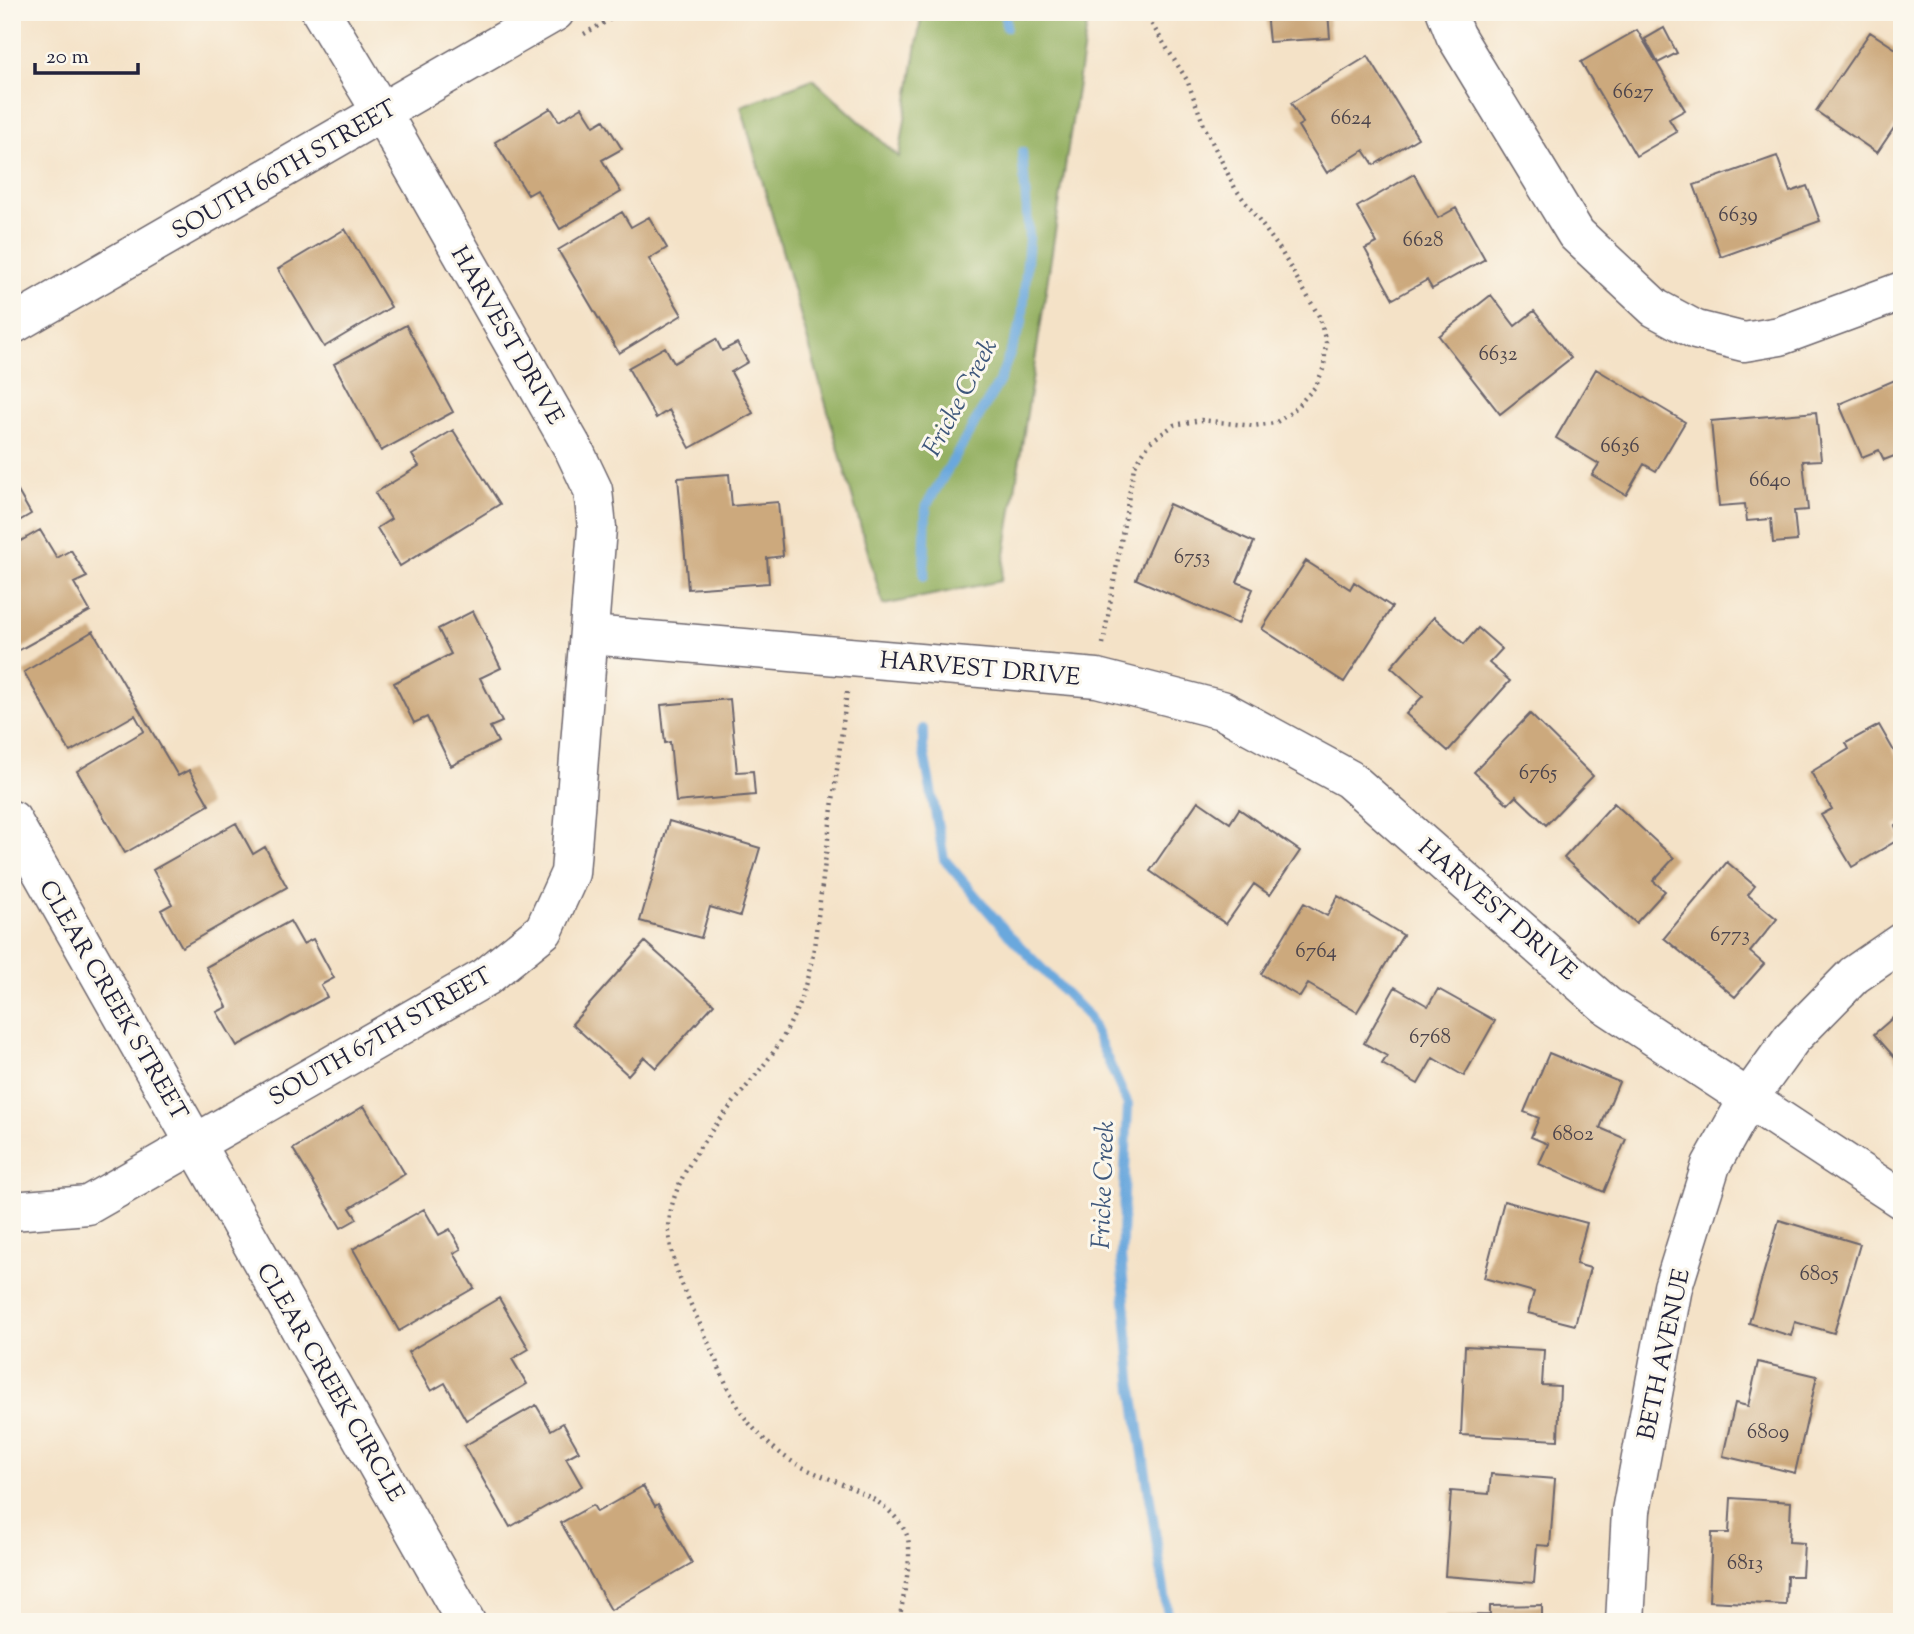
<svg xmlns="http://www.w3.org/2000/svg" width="1914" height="1634" font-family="'Sorts Mill Goudy',serif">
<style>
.forest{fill:#95b163;stroke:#5c6a4f;stroke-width:2}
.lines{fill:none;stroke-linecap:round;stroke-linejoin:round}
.stream{stroke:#6ba8dd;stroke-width:10}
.building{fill:#cca97d}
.minor-casing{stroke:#6c656c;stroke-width:41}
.tertiary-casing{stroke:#6c656c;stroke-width:41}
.path{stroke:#6c656c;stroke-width:4.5;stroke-dasharray:2 5;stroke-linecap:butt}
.minor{stroke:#fff;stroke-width:38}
.tertiary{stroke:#fff;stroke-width:38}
.labels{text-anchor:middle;stroke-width:6;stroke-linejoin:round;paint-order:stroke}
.number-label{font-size:21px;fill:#4c444c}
.street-label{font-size:24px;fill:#22223b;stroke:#fbf7ec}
.water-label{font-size:26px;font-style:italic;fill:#3f587c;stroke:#fbf7ec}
</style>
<rect width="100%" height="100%" fill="#fbf7ec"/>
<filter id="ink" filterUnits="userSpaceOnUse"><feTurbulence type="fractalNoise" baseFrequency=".0143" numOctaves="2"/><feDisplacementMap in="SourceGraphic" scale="14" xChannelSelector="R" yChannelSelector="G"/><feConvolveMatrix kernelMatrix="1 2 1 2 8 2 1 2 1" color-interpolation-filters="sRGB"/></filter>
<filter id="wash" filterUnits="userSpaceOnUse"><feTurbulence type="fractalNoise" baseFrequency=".00686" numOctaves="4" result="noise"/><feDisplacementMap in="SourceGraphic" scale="28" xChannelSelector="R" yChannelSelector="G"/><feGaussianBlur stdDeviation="1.57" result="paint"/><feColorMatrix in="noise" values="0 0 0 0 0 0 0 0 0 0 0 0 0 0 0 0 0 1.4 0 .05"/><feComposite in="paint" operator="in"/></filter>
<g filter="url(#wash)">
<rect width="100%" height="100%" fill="#f4e2c7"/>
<path class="forest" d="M922,12h167l-88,569 -118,24 -142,-499 72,-27 86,78z"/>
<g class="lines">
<path class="stream" d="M1005,12l1,15
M924,576l2,-70 73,-124 23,-60 7,-84 -7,-86
M923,729v19l21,111 64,75 80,82 40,89 -7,153 12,132 36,232"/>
</g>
<g id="blocks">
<path class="building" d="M1266,12h62l2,26 -61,4z
M1664,28l13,25 -19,10 -13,-24z
M1637,30l48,80 -16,9 8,13 -41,24 -55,-94z
M1870,32l32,21v63l-25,37 -61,-42z
M1368,56l50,82 -44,27 -10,-15 -37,23 -29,-47 5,-3 -12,-20z
M582,107l12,19 10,-6 18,29 -20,11 19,32 -61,37 -23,-39 -9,5 -33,-53 56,-34 8,13z
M1777,156l13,36 17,-6 13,35 -99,36 -27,-72z
M1414,174l24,44 18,-10 29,51 -53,30 -5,-9 -34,19 -28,-50 12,-6 -20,-36z
M622,212l9,15 18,-10 18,31 -18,11 33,56 -63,38 -61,-103z
M345,229l46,78 -67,40 -46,-78z
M1491,295l24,31 19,-15 37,47 -71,56 -61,-78z
M406,325l47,87 -72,39 -47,-87z
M716,339l6,12 15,-8 11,19 -17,10 22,41 -63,35 -21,-38 -13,8 -28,-50 37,-21 9,16z
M1596,369l89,53 -29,49 -12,-7 -18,31 -34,-20 7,-11 -43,-26z
M1902,377v76l-18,7 -5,-10 -17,7 -23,-53z
M1816,412l5,48 -18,1 5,49 -14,1 3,30 -24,2 -2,-24 -24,2 -2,-17 -26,2 -8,-85z
M453,430l47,74 -100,62 -23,-38 14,-9 -16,-26 44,-27 -7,-11z
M729,474l3,32 46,-4 5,54 -16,2 2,25 -81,6 -10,-111z
M12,481l19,33 -19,11z
M1169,504l85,38 -17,40 16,7 -15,35 -102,-45z
M40,530l17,28 14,-8 16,27 -13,6 16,28 -78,43v-108z
M1306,561l44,28 4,-7 38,25 -48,75 -82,-53z
M473,611l28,57 -21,10 22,44 -12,5 8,15 -47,24 -24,-49 -13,6 -20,-40 57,-29 -13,-25z
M1434,617l30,27 14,-16 24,21 -13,14 21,18 -62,70 -42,-37 17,-18 -32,-29z
M93,631l85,145 11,-6 20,35 -84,48 -48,-82 67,-40 -9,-16 -65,37 -46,-80z
M730,699l7,73 16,-1 2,24 -79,7 -6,-60 -5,1 -4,-38z
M1530,714l63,62 -47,49 -30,-29 -8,8 -34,-32z
M1879,725l23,40v57l-7,4 6,12 -49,29 -31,-52 11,-6 -21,-37 38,-23 -3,-6z
M1198,801l32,22 9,-14 61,42 -30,44 -16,-11 -28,40 -76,-53z
M1614,803l60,55 -21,23 12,10 -29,32 -72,-65z
M669,821l91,27 -20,68 -30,-9 -9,31 -61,-17z
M236,823l17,31 12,-7 22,40 -105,60 -21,-37 11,-6 -19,-34z
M1727,862l28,24 -7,9 29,24 -27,33 14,12 -29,33 -71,-59z
M1338,896l65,39 -46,77 -49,-28 -8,13 -39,-23 43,-71 23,13z
M290,921l13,23 10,-5 21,39 -13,7 6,12 -90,49 -20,-34 10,-5 -21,-40z
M645,942l69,62 -58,64 -12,-11 -16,18 -56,-51z
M1395,987l33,19 10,-17 57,32 -31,55 -31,-18 -15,26 -36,-20 5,-8 -23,-13z
M1902,1010v56l-28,-32z
M1549,1053l70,29 -19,46 26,11 -22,53 -65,-28 9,-20 -17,-7 8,-19 -15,-6z
M364,1106l41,68 -55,34 7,11 -16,9 -48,-79z
M1504,1201l83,22 -11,41 14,4 -15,57 -47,-12 6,-21 -50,-14z
M424,1209l15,26 11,-6 11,20 -7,4 20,35 -75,43 -46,-82z
M1779,1220l81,24 -26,89 -39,-11 -4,14 -42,-13z
M499,1298l30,51 -17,10 15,25 -61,36 -21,-37 -14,8 -23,-39z
M1465,1346l79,4 -2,35 18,1 -2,54 -97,-5z
M1758,1362l59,14 -22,97 -72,-17 12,-53 13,3z
M536,1405l15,25 12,-7 16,28 -13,7 16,28 -72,41 -46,-81z
M1491,1474l64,5 -5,67 -13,-1 -3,38 -89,-7 6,-85 38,3z
M643,1486l12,20 3,-2 34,59 -81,47 -50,-87 32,-18 4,7z
M1731,1498l60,4 -2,40 15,1 -2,33h-15l-1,29 -77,-4 3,-68h17z
M1542,1605v17h-97v-6l45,-1v-9z"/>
</g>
</g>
<g filter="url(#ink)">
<use href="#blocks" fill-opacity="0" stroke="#6c656c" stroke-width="2"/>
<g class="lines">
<defs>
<path id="minor" d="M1446,12l9,23 121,199 79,74 41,22 48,12 36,-6 122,-45
M590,635l507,43 125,32 127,69 257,226 296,195
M12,820l454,802
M12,1211l76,-6 398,-228 58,-47 26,-57 27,-345 -4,-38 -19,-40 -192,-337 -61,-101
M1625,1622l6,-111 42,-224 38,-122 37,-66 44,-61 62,-63 48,-33"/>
<path id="tertiary" d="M12,325l543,-313"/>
</defs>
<use href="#minor" class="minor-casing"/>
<use href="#tertiary" class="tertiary-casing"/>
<path class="path" d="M584,34l39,-22
M1103,644l31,-177 16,-25 24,-17 27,-5 52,6 22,-3 17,-11 24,-26 8,-19 2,-25 -7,-26 -40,-68 -44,-60 -30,-60 -18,-48 -43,-68
M847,692l-34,263c-7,32 -17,61 -34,89 -35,53 -113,122 -110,189 3,39 24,74 39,109 14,31 26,68 51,92 10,11 25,23 37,30 38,20 89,28 110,69 9,18 -4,68 -7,89"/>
<use href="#minor" class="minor"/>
<use href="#tertiary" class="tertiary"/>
</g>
</g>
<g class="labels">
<g class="number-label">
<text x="1633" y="98">6627</text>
<text x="1351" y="124">6624</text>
<text x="1738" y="221">6639</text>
<text x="1423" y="246">6628</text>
<text x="1498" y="360">6632</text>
<text x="1620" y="452">6636</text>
<text x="1770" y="486">6640</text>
<text x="1192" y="563">6753</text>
<text x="1538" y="779">6765</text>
<text x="1730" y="941">6773</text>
<text x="1316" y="957">6764</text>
<text x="1430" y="1043">6768</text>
<text x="1573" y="1140">6802</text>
<text x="1819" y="1280">6805</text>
<text x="1768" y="1438">6809</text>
<text x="1745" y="1569">6813</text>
</g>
<g class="street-label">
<text transform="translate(284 169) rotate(-30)" y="8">SOUTH 66TH STREET</text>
<text transform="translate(508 335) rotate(60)" y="8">HARVEST DRIVE</text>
<text transform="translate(980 668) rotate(5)" y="8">HARVEST DRIVE</text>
<text transform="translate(1498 909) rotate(41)" y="8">HARVEST DRIVE</text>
<text transform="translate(114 1000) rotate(60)" y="8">CLEAR CREEK STREET</text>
<text transform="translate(380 1036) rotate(-30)" y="8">SOUTH 67TH STREET</text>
<text transform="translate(1663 1354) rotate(-78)" y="8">BETH AVENUE</text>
<text transform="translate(331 1382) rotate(60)" y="8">CLEAR CREEK CIRCLE</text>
</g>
<g class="water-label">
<text transform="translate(959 397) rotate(-62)" y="9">Fricke Creek</text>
<text transform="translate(1102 1185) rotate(-88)" y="9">Fricke Creek</text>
</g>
</g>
<rect width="1914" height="1634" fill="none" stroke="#fbf7ec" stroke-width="42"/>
<path d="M35 63v10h103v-10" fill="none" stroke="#22223b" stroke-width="3.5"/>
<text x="46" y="63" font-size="21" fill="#22223b" stroke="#fbf7ec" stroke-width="5" paint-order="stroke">20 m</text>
</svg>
